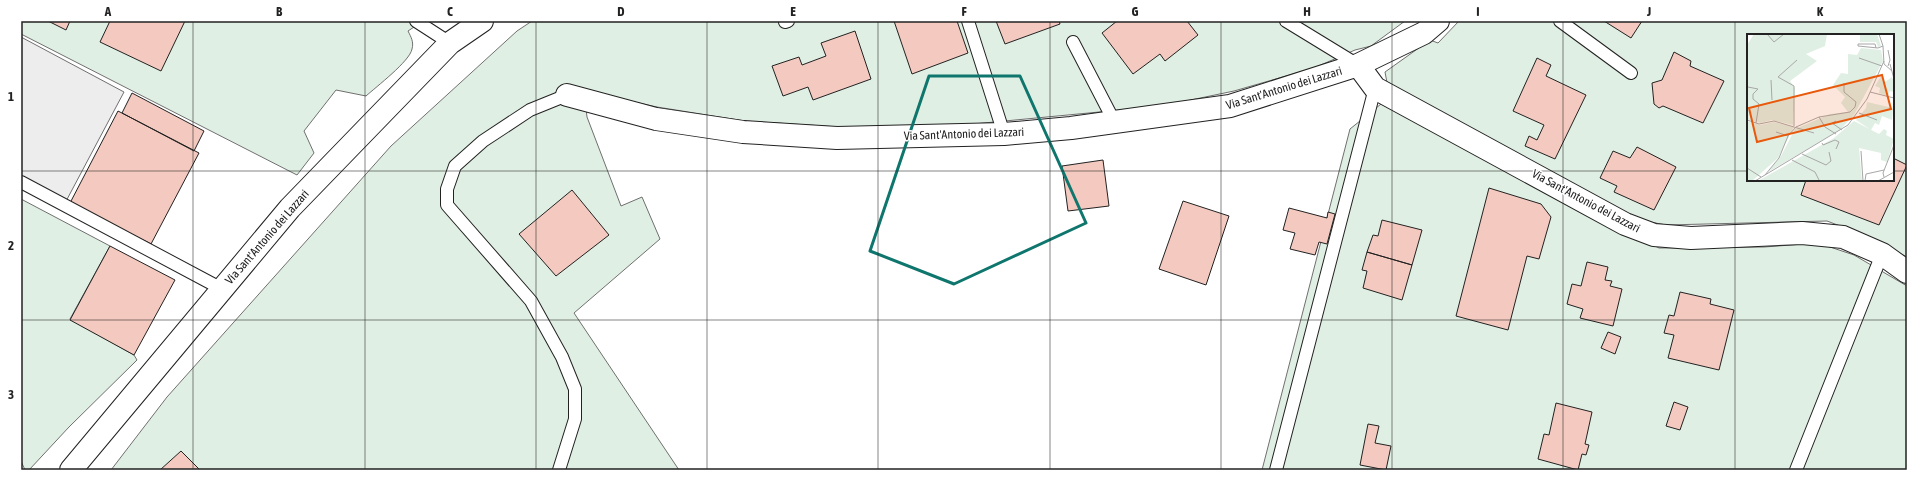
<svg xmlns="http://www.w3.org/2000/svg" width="1928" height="491" font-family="'Asap Condensed',sans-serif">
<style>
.green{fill:#e0efe3;stroke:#6f6f6f;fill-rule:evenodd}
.parking{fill:#ededed;stroke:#6f6f6f}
.building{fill:#f3c9c0;stroke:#222}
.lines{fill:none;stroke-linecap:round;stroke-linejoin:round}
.lane-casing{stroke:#222;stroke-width:14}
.street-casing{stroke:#222;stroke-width:24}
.secondary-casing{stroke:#222;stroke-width:24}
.lane{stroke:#fff;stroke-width:12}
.street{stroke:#fff;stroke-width:22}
.secondary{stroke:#fff;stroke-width:22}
.marked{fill:none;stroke:#0f766e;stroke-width:3;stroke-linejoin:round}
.grid{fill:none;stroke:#222;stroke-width:1;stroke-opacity:0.55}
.labels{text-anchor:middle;stroke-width:3;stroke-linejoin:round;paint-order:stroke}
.street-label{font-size:12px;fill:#222;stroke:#fff}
.inset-road{fill:none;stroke:#a7a7a7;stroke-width:1}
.view{fill:#e8590c;fill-opacity:0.15;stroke:#e8590c;stroke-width:2}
.inset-edge{fill:none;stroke:#222;stroke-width:2}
.neatline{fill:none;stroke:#222;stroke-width:1.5}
.grid-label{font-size:13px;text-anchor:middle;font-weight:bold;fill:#222}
</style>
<rect width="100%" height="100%" fill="#fff"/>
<path class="green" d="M21,21h402l-15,10c3,6 6,11 4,18 -2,12 -36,38 -46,47l-30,-6 -32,41 10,22 -17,22 -276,-141z
M532,21h873l-34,25 -16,4 -41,18 -80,23 -72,15 -199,19 -124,2 -94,-6 -88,-14 -73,-16 3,26 34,89 21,-9 18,42 -86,74 105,157h-568l56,-73 224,-251 126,-115z
M1459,21h448v236l-43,-22 -37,-14 -161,4 -31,-6 -247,-131 -3,-16 45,-32 8,3zM1748,35h145v145h-145z
M1381,104l278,144 105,-1 54,-4 36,12 53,31v184h-645l88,-341z
M21,199l89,47 -40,73 64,36 3,5 -68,67 -40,43h-4l-4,-9z"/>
<path class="parking" d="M21,37l103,55 -60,113 -43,-23z"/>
<path class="building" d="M48,21h22l-4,9z
M110,21h75l-24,50 -61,-29z
M894,21h63l11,32 -56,21z
M996,21h63l1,3 -55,20z
M1117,21h70l11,14 -33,26 -5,-7 -27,20 -31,-41z
M1604,21h38l-11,17z
M855,31l16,48 -58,21 -5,-13 -25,9 -11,-30 27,-9 3,8 24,-9 -5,-13z
M1674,52l17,9 -1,5 34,15 -21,42 -40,-17 -4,2 -5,-4 -2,-21 10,-3z
M1537,58l14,7 -5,11 40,19 -31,64 -30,-13 4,-10 8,4 7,-15 -31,-14z
M132,93l72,38 -10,20 -72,-38z
M118,111l81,42 -48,91 -81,-41z
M1637,147l39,20 -22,43 -40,-18 3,-6 -17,-8 13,-27 17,7z
M1893,158l14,7 -28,60 -78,-30 5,-15h87z
M1103,160l6,46 -41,5 -6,-45z
M1489,188l52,16 10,13 -12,42 -12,-3 -19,74 -52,-14z
M572,190l37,45 -53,41 -37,-42z
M1183,201l46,15 -23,69 -47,-16z
M1289,208l38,10 1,-6 7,2 -8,30 -8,-2 -4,13 -25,-6 5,-16 -12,-3z
M1382,220l40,10 -10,35 -45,-13 6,-17 5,1z
M110,246l65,34 -41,75 -64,-35z
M1367,252l45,13 -10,35 -39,-12 4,-17 -5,-1z
M1587,262l21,5 -3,13 7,1 -2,5 12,3 -9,37 -33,-8 3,-9 -16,-5 5,-20 9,2z
M1680,292l31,7 -1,5 24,6 -15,60 -51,-12 6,-23 -10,-2 5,-18 5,1z
M1608,332l13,5 -6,17 -14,-6z
M1674,402l14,5 -8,23 -14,-4z
M1556,403l36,9 -7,32 4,1 -3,10 -4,-1 -4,16 -40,-11 6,-25 5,1z
M1368,424l11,2 -4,17 16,3 -5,24 -26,-5z
M181,451l19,19h-40z"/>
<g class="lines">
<defs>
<path id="lane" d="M416,21l34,22
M968,21l36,113
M1286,21l72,44
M1560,21l71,52
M785,22l3,-1
M1073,42l41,79
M21,182l201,107
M559,470l16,-51v-30l-13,-32 -31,-56 -84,-96v-16l8,-23 28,-25 47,-31 37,-15
M1276,470l99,-382
M1796,470l86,-216"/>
<path id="street" d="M1358,65l17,23 250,136 29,11 37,3 111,-5 41,4 39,17 25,18
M567,95l89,24 87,13 94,6 167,-4 67,-6 159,-22 128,-41 66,-32 14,-12"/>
<path id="secondary" d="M71,470l219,-262 160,-165 32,-22"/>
</defs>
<use href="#lane" class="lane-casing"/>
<use href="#street" class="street-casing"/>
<use href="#secondary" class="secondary-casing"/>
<use href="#lane" class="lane"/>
<use href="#street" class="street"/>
<use href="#secondary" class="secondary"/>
</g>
<path class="marked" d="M929,76h91l66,147 -132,61 -84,-33z"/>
<path class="grid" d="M193,21v449M365,21v449M536,21v449M707,21v449M878,21v449M1050,21v449M1221,21v449M1392,21v449M1563,21v449M1735,21v449M21,171h1727M1893,171h14M21,320h1886"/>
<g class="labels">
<g class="street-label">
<text transform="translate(1284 88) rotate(-17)" y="4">Via Sant'Antonio dei Lazzari</text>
<text transform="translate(964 134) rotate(-2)" y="4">Via Sant'Antonio dei Lazzari</text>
<text transform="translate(1586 201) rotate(28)" y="4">Via Sant'Antonio dei Lazzari</text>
<text transform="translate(267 237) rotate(-49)" y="4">Via Sant'Antonio dei Lazzari</text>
</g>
</g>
<g transform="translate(1747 34)">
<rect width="147" height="147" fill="#fff"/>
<path d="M7,0h73l-2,12 -19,8 11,7 -27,20 5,7 -2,37 -21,-5 -11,3 -14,-3v-75zM113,0h17l4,12 -3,1 -2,-5h-16zM114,14l20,2 2,11 -29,54 -14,15 -72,42 13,-16 14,-27 35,-15 18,-2 -7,-9 4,-6 -12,-12 8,-12 7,1v-20l9,1zM134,42l4,6 7,-5 2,5v10l-4,-1 -2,5 -9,-3 1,-5 -5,-2zM120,68l26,6 -1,12 -10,-4 -3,9 -4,-2 -4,7 -15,-10 10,-12zM0,87l13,4 14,-3 20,5 -16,31 -26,23h-5zM107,87l25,13 5,-5 3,2 -1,4 8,4 -7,23 -6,-2v-7l-22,-5 3,33h-104l76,-43z" fill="#e0efe3"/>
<path class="inset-road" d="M20,0l7,8 10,-8M132,0l4,12 1,18 8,7M129,14l-1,-4h-17v2l20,2 5,-2M112,24l23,8M143,30l4,15M141,32l2,-6 -2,-10M24,46l1,20M1,53l10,2 -5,5v5l6,5 -3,19M123,58l24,6M112,79l18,7M72,83l6,10 11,7M0,86l12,4 15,-3 40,12M89,87l-4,2 10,7M47,92v-40l-16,-9 19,-17M29,98l12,4M75,109l1,2 12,-5 4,2 -3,7M114,117l2,30M55,120l24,11 5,-4 -2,-9M45,126l23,12 4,8M0,134l14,9M18,141l14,-17 9,-22 8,-9 23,-10 31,-5 5,-5 1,-5 -12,-10v-9M137,143l-1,-4 11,-28M8,147l93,-56 19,-26 17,-38M118,147l1,-7 18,-4M131,147l16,-9"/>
<path class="view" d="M135,41l9,34 -134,33 -8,-34z"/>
<rect width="147" height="147" class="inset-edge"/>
</g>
<rect width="1928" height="491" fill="none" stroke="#ffffff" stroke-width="44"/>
<rect x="22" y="22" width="1884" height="447" class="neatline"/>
<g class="grid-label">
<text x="108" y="16">A</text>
<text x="279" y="16">B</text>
<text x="450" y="16">C</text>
<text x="621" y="16">D</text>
<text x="793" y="16">E</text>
<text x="964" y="16">F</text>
<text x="1135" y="16">G</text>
<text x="1307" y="16">H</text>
<text x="1478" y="16">I</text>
<text x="1649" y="16">J</text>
<text x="1820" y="16">K</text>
<text x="11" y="101">1</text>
<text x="11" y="250">2</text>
<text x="11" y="399">3</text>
</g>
</svg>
